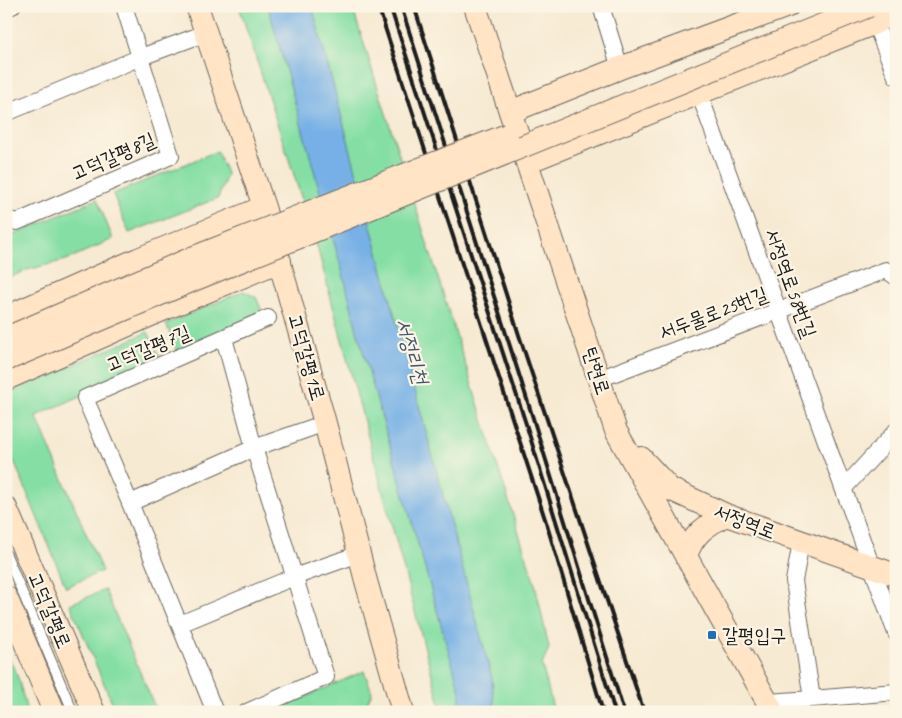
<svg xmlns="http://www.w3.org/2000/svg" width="902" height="718" font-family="Caveat,'Poor Story',sans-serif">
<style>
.green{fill:#85dfa4;stroke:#507e60}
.water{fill:#76b0e6;stroke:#496681}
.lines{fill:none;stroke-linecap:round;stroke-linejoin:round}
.lane-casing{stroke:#69645c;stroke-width:11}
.street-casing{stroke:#69645c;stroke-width:18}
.secondary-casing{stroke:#69645c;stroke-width:24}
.lane{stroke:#fff;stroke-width:9}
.street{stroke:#fff;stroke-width:16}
.secondary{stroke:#ffe4c6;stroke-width:22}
.rail{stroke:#1c1c1c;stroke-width:4}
.secondary-bridge-casing{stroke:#69645c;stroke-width:24;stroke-linecap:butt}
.secondary-bridge{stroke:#ffe4c6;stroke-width:22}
.poi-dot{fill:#1f6fb2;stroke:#fcf5e5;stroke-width:2}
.labels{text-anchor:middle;stroke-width:4.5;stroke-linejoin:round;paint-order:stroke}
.street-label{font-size:20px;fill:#1c1c1c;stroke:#fcf5e5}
.poi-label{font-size:20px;fill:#1c1c1c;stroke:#fcf5e5;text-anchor:start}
.water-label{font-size:21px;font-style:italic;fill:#40576d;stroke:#fcf5e5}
</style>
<rect width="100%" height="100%" fill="#fcf5e5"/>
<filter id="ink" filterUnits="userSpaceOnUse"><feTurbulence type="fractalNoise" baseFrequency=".02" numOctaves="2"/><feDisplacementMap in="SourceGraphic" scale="10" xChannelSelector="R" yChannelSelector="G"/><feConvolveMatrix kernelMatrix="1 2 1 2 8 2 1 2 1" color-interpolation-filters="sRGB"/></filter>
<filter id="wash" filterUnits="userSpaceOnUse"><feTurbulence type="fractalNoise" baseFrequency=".0096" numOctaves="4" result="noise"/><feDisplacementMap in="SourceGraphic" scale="20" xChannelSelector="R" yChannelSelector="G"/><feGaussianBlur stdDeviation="1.12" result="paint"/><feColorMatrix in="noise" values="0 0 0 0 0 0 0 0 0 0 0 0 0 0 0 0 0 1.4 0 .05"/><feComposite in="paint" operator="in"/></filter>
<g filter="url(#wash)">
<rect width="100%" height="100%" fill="#f7ead3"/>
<path class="green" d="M239,6h113l183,578 14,64 -7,17 12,47h-112l-126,-469z
M217,151l10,24 -9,23 -89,35 -16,-39z
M97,199l16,40 -47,21 -39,10 -21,9v-46l7,2z
M243,291l13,6 8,19 -86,38 -12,-30z
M148,332l13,28 -125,56 66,155 -36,16 -60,-145v-48z
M105,590l52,122h-41l-46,-108z
M6,651l13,29 8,32h-21z
M364,671l8,21 -9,20h-78l-2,-5z"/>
<path class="water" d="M268,6h44l180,672 3,34h-35v-21l-104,-364 -10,-42z"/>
</g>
<g filter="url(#ink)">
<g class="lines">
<defs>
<path id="lane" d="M6,554l67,158"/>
<path id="street" d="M601,6l19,62
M6,8l6,-2
M875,23l21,53
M699,93l197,540
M6,113l135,-56 65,-24
M6,219l11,3 154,-66 -47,-150
M224,338l30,110 72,229 -79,35
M599,379l287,-109 10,7
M844,488l52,-57
M130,503l124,-55 71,-25
M801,542l-7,39 18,118 84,-7
M180,624l114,-47 65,-23
M768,702l44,-3
M215,712l-85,-209 -45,-105 183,-80"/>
<path id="secondary" d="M197,6l67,201 61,216 41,158 37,131
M475,6l141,425 157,281
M510,112l110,-44 168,-62
M527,162l348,-139 21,-12
M6,317l132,-58 126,-52
M6,379l154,-68 120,-50
M641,458l29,31 56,26 170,60
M6,508l88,204
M686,557c6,-23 21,-32 40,-42
M6,597l48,115"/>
</defs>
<use href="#lane" class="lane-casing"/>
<use href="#street" class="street-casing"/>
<use href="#secondary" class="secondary-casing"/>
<use href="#lane" class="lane"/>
<use href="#street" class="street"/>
<use href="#secondary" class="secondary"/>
<path class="rail" d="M378,6l168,516 57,190
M390,6l136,418 89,288
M401,6l131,409 92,297
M414,6l105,329 125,377"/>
<defs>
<path id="secondary-bridge" d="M6,338l186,-80 315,-123
M6,360l190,-81 673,-273"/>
</defs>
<use href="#secondary-bridge" class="secondary-bridge-casing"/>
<use href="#secondary-bridge" class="secondary-bridge"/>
</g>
</g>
<rect class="poi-dot" x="707" y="630" width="10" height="10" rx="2.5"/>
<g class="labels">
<g class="street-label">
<text transform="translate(113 156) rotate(-24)" y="7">고덕갈평8길</text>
<text transform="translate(791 283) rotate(70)" y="7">서정역로58번길</text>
<text transform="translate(713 313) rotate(-21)" y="7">서두물로25번길</text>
<text transform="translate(148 348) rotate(-23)" y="7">고덕갈평7길</text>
<text transform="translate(307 357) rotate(74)" y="7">고덕갈평1로</text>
<text transform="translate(597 371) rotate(72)" y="7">탄현로</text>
<text transform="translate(745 521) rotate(21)" y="7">서정역로</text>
<text transform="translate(50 610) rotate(67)" y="7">고덕갈평로</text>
</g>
<g class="poi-label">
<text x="722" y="642">갈평입구</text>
</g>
<g class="water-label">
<text transform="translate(412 351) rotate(73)" y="7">서정리천</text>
</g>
</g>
<rect width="902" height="718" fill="none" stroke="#fcf5e5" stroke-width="25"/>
</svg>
